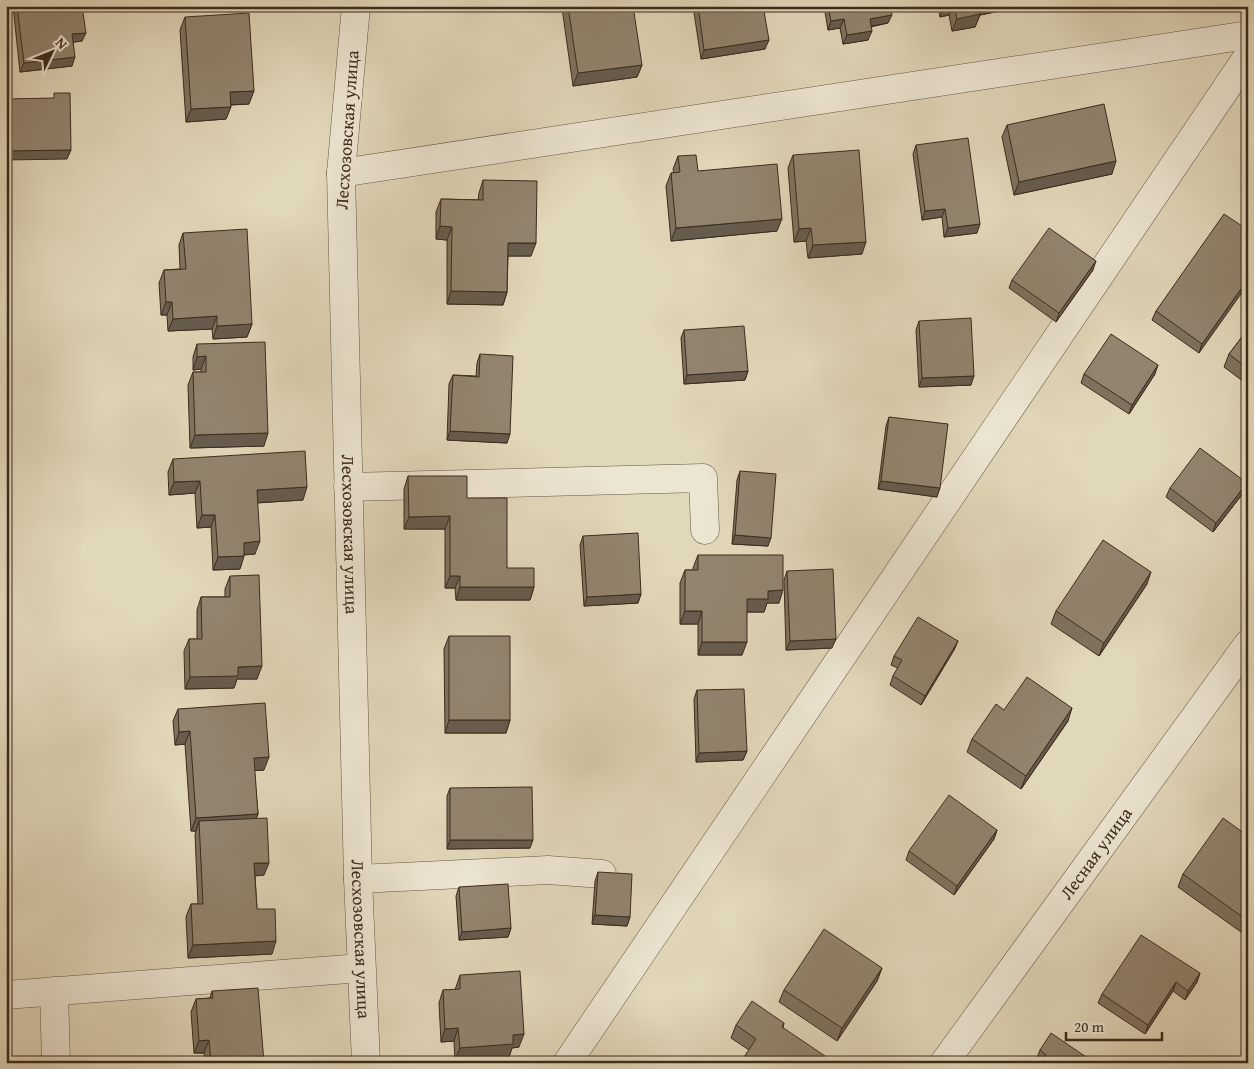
<svg xmlns="http://www.w3.org/2000/svg" width="1254" height="1069" font-family="'Gentium Book Plus',serif">
<style>
.lines{fill:none;stroke-linecap:round;stroke-linejoin:round}
.minor-casing{stroke:#655645;stroke-width:29}
.minor{stroke:#ece5d2;stroke-width:28}
.wall{fill:#7e725f;stroke:#3c2b1e}
.shaded-wall{fill:#665c4e;stroke:#3c2b1e}
.building{fill:#92846f;stroke:#3c2b1e}
.labels{text-anchor:middle;stroke-width:5;stroke-linejoin:round;paint-order:stroke}
.street-label{font-size:18px;fill:#3c2b1e;stroke:#ece5d2}
</style>
<rect width="100%" height="100%" fill="#e1d7b9"/>
<filter id="stains"><feTurbulence type="fractalNoise" baseFrequency=".004" numOctaves="4"/><feColorMatrix values="0 0 0 0 .2 0 0 0 0 .09 0 0 0 0 .02 0 0 0 .5 -.17"/></filter>
<radialGradient id="worn" r=".72"><stop offset=".6" stop-color="#630" stop-opacity="0"/><stop offset="1" stop-color="#630" stop-opacity=".3"/></radialGradient>
<g class="lines">
<defs>
<g id="minor">
<path id="s1" d="M356,6l-15,167 17,706 8,184"/>
<path d="M341,173l907,-138"/>
<path d="M348,487l355,-9 2,52"/>
<path d="M358,879l190,-9 54,4"/>
<path d="M54,991l2,72"/>
<path d="M6,995l355,-27"/>
<path d="M567,1063l681,-1007"/>
<path id="s2" d="M944,1063l304,-419"/>
</g>
</defs>
<use href="#minor" class="minor-casing"/>
<use href="#minor" class="minor"/>
</g>
<path class="wall" d="M13,6h69v35l-9,1 -1,24 -52,6z
M562,6h6l74,59 -5,12 -64,9 -11,-78z
M693,6h70l2,43 -64,10z
M824,6h66l-2,17 -17,4 -3,13 -25,4 -3,-16 -12,2z
M938,6h87l-45,9 -5,12 -23,4 -3,-16 -9,2z
M185,17l64,87 -18,1 -5,14 -40,3 -6,-92z
M1007,125l105,49 -98,21 -12,-58z
M916,145l61,88 -33,4 -2,-20 -20,3 -9,-66z
M793,155l69,99 -54,4 -2,-17 -12,1 -6,-74z
M678,156l20,15 79,60 -106,10 -5,-55 5,-13h3l-1,-4z
M483,180l48,76h-23l-1,36 -4,13 -56,-1v-64l-11,-1v-27l5,-13 37,1 1,-7z
M1248,230l-49,123 -47,-33 4,-9z
M183,233l69,91 -5,13 -34,2 -1,-10 -44,2 -1,-16h-6l-2,-32 5,-13 16,-1 -1,-24z
M1093,270l-37,52 -47,-34 3,-8z
M919,321l52,64 -52,2 -3,-57z
M1248,329v56l-24,-18 5,-13z
M684,330l64,41 -3,9 -61,4 -3,-46z
M197,344l67,102 -74,2 -2,-63 5,-13h8v-3l-8,1v-13z
M480,354l27,89 -60,-3 2,-56 4,-9 23,1 1,-13z
M1084,374h71l-26,40 -48,-31z
M889,417l48,80 -59,-8 8,-63z
M173,459l130,41 -46,3 -2,51 -11,1 -4,14 -27,1 -2,-43 -14,1 -2,-35 -26,2 -1,-23z
M740,471l28,75 -36,-2 5,-64z
M408,476l59,22 40,70 27,19 -4,13h-74l-1,-12h-10v-59h-41v-40z
M1247,483l-3,9 -31,40 -47,-35 4,-9z
M583,536l58,58 -3,9 -54,3 -4,-61z
M698,555l81,48h-12l-3,9h-17l-5,43h-44v-31h-18v-41l5,-13h8v-2z
M787,571l45,77 -46,2 -2,-70z
M230,576l27,103h-20l-3,9 -49,1 -1,-38 5,-12h8v-29l4,-13h24v-8z
M1147,584l-48,72 -48,-32 5,-13z
M449,636l61,84 -4,13h-61l-1,-84z
M958,641l-4,9 -33,55 -31,-20 3,-9 5,-8 -7,-3 3,-9z
M697,690l50,61 -4,9 -47,2 -2,-63z
M178,709l86,61h-10l4,44 -2,4 8,57 -9,1 2,33 15,45 -84,4 -2,-41 5,-13h7l-3,-70 1,-3h-5l-6,-87 -10,1 -2,-24z
M1068,721l-47,68 -54,-37 5,-13z
M450,788l80,60 -83,1v-53z
M997,830l-3,9 -40,56 -48,-35 3,-9z
M1248,836v101l-70,-50 5,-13z
M598,872l32,45 -3,9 -35,-2 3,-43z
M459,887l52,41 -3,9 -49,3 -3,-44z
M882,968l-5,13 -40,60 -58,-39 5,-12z
M1200,973l-3,9 -12,18 -12,-9 -28,43 -47,-31 4,-9z
M460,975l59,72 -7,1 -3,9 -54,3 -1,-19 -13,1 -2,-39 4,-13h12z
M212,991l52,72h-59l-1,-10h-10l-3,-41 5,-13 14,-1z
M784,1023l-1,5 -34,22 -18,-12 5,-13z
M1040,1050l55,13h-60z"/>
<path class="shaded-wall" d="M944,6h8l-3,9 -9,2z
M977,6h48l-45,9 -5,12 -23,4 5,-12z
M892,15l-4,8 -22,4 4,-8z
M844,19l-4,9 -12,2 3,-9z
M872,31l-4,9 -25,4 4,-9z
M86,33l-4,8 -13,2 3,-9z
M769,40l-4,9 -64,10 3,-9z
M75,57l-3,9 -52,6 4,-9z
M642,65l-5,12 -64,9 5,-13z
M254,91l-5,13 -23,1 4,-13z
M231,107l-5,12 -40,3 5,-13z
M71,150l-4,9 -61,1v-9z
M1116,161l-4,13 -98,21 5,-13z
M945,209l-3,8 -20,3 3,-9z
M782,219l-5,12 -106,10 5,-13z
M980,224l-3,9 -33,4 4,-9z
M440,226l12,1 -5,13 -11,-1z
M811,228l-5,13 -12,1 5,-13z
M866,242l-4,12 -54,4 5,-13z
M508,243h28l-5,13h-28z
M1096,261l-3,9 -37,52 3,-9z
M1248,279v5l-49,69 3,-9z
M451,291l56,1 -4,13 -56,-1z
M166,302h6l-5,13h-6z
M217,316l-5,13 -44,2 5,-12z
M252,324l-5,13 -34,2 4,-13z
M206,356l-5,13 -8,1 4,-13z
M1158,365l-3,9 -26,40 3,-9z
M748,371l-3,9 -61,4 3,-9z
M974,376l-3,9 -52,2 3,-9z
M450,431l60,3 -3,9 -60,-3z
M268,433l-4,13 -74,2 5,-13z
M200,481l-5,12 -26,2 5,-13z
M881,481l59,7 -3,9 -59,-8z
M1247,483l-3,9 -31,40 3,-9z
M307,487l-4,13 -51,3 5,-13z
M202,515h13l-4,12 -14,1z
M450,516l-5,13h-41l5,-12z
M735,535l36,3 -3,8 -36,-2z
M260,541l-5,13 -16,1 5,-12z
M244,556l-4,13 -27,1 5,-13z
M1151,572l-4,12 -48,72 5,-13z
M450,576h10l-5,12h-10z
M460,587h74l-4,13h-74z
M783,590l-4,13h-12l-3,9h-22l5,-13 21,-8z
M641,594l-3,9 -54,3 3,-9z
M685,611h17l-4,13h-18z
M836,639l-4,9 -46,2 4,-9z
M958,641l-4,9 -33,55 4,-9z
M702,642h45l-5,13h-44z
M262,666l-5,13h-20l-3,9 -49,1 5,-12 48,-10z
M1072,708l-4,13 -47,68 5,-13z
M449,720h61l-4,13h-61z
M190,731l-5,13 -10,1 4,-13z
M747,751l-4,9 -47,2 3,-9z
M269,757l-5,13 -15,1 5,-13z
M258,814l-5,13 -54,-6 -3,10h-5l5,-13z
M997,830l-3,9 -40,56 3,-9z
M450,840h83l-3,8 -83,1z
M254,863h15l-5,12 -14,1z
M595,915l35,2 -3,9 -35,-2z
M511,928l-3,9 -49,3 3,-8z
M276,941l-4,13 -84,4 5,-13z
M882,968l-5,13 -40,60 5,-13z
M1200,973l-3,9 -12,18 3,-9z
M1176,982l-3,9 -28,43 3,-9z
M458,1028l-4,13 -13,1 4,-13z
M524,1034l-5,13 -7,1 -3,9 -54,3 5,-12 53,-13z
M209,1040l-5,13h-10l5,-12z"/>
<path class="building" d="M17,6h65l4,27 -14,1 3,23 -51,6z
M568,6h65l9,59 -64,8z
M698,6h65l6,34 -65,10z
M828,6h62l2,9 -22,4 2,12 -25,4 -3,-16 -13,2z
M954,6h25l1,8 -23,5z
M249,13l5,78 -24,1 1,15 -40,2 -6,-92z
M54,93h16l1,57 -65,1v-52l48,-1z
M1104,104l12,57 -97,21 -12,-57z
M968,138l12,86 -32,4 -3,-19 -20,2 -9,-66z
M859,150l7,92 -53,3 -2,-17 -12,1 -6,-74z
M696,155l2,16 79,-7 5,55 -106,9 -5,-55 9,-1 -2,-16z
M483,180l54,1 -1,62h-28l-1,49 -56,-1 1,-64 -12,-1 1,-27 42,1z
M1224,214l24,16v49l-46,65 -46,-33z
M1049,228l47,33 -37,52 -47,-33z
M247,229l5,95 -35,2v-10l-44,3 -1,-17h-6l-2,-32 22,-1 -3,-36z
M971,318l3,58 -52,2 -3,-57z
M744,326l4,45 -61,4 -3,-45z
M1248,329v40l-19,-15z
M1111,334l47,31 -26,40 -48,-31z
M265,342l3,91 -73,2 -2,-63h13v-16l-9,1v-13z
M480,354l33,2 -3,78 -60,-3 3,-56 26,2z
M889,417l59,7 -8,64 -59,-7z
M1200,448l47,35 -31,40 -46,-35z
M305,451l2,36 -50,3 3,51 -16,2v13l-26,1 -3,-42h-13l-2,-34 -26,1 -1,-23z
M740,471l36,3 -5,64 -36,-3z
M408,476h59v22h40v70h27v19h-74v-11h-10v-60l-41,1z
M638,533l3,61 -54,3 -4,-61z
M1103,540l48,32 -47,71 -48,-32z
M698,555h85v35l-15,1v8h-21v43h-45v-31h-17v-41h13z
M833,569l3,70 -46,2 -3,-70z
M259,575l3,91 -24,1v9l-48,1 -1,-38h13l-1,-42h29v-21z
M918,617l40,24 -33,55 -32,-20 9,-16 -8,-4z
M449,636h61v84h-61z
M1027,677l45,31 -46,68 -54,-37 24,-35 8,6z
M744,689l3,62 -48,2 -2,-63z
M265,703l4,54 -15,1 4,56 -62,4 -6,-87 -11,1 -1,-23z
M532,787l1,53h-83v-52z
M949,795l48,35 -40,56 -48,-35z
M267,818l2,45h-15l3,46h18l1,32 -83,4 -2,-41h12l-4,-83z
M1223,818l25,18v85l-65,-47z
M598,872l34,2 -2,43 -35,-2z
M508,884l3,44 -49,4 -3,-45z
M824,929l58,39 -40,60 -58,-38z
M1141,935l59,38 -12,18 -12,-9 -28,43 -46,-31z
M520,971l4,63 -11,1v9l-53,4 -2,-20 -13,1 -2,-39 17,-1v-14z
M258,988l6,75h-53l-2,-23 -10,1 -3,-42 17,-1 -1,-7z
M752,1001l32,22 -2,4 43,29 -5,7h-80l16,-24 -20,-14z
M1051,1033l44,30h-54l5,-8 -6,-5z"/>
<g class="labels">
<g class="street-label">
<text transform="translate(347 130) rotate(-86)" y="6">Лесхозовская улица</text>
<text dy="6" stroke="none"><textPath href="#s1" startOffset="529">Лесхозовская улица</textPath></text>
<text dy="6" stroke="none"><textPath href="#s2" startOffset="259">Лесная улица</textPath></text>
<text dy="6" stroke="none"><textPath href="#s1" startOffset="934">Лесхозовская улица</textPath></text>
</g>
</g>
<rect width="1254" height="1069" fill="none" stroke="#e1d7b9" stroke-width="25"/>
<rect x="8" y="8" width="1239" height="1054" fill="none" stroke="#3c2b1e" stroke-width="2.5"/>
<rect x="12" y="12" width="1229" height="1044" fill="none" stroke="#3c2b1e"/>
<g transform="translate(52 52) rotate(47)" stroke="#ece5d2" stroke-width="4" paint-order="stroke">
<path d="M0-4L9 19L0 12L-9 19Z" fill="#3c2b1e"/>
<text y="-8" font-size="14" font-weight="bold" text-anchor="middle" fill="#3c2b1e">N</text>
</g>
<path d="M1066 1032v8h96v-8" fill="none" stroke="#3c2b1e" stroke-width="2.5"/>
<text x="1074" y="1032" font-size="15" fill="#3c2b1e" stroke="#ece5d2" stroke-width="4" paint-order="stroke">20 m</text>
<rect width="100%" height="100%" filter="url(#stains)"/>
<rect width="100%" height="100%" fill="url(#worn)"/>
</svg>
